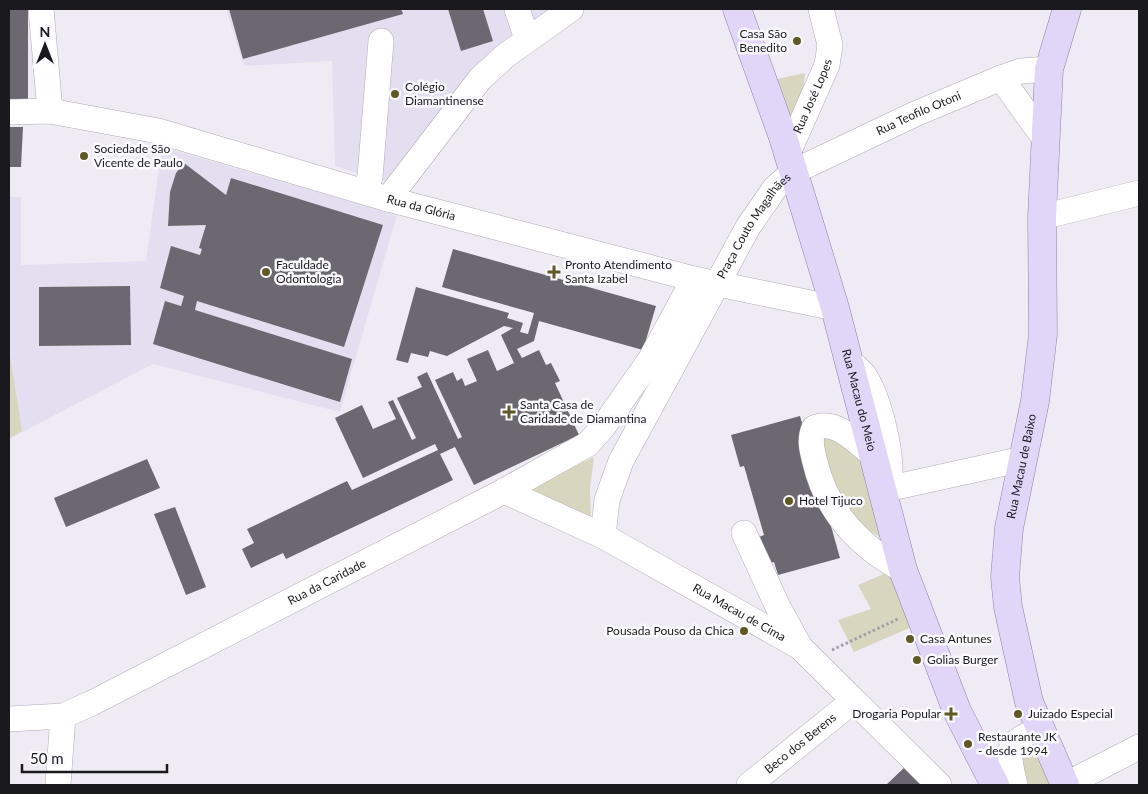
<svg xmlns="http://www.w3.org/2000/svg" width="1148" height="794" font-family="Lato,sans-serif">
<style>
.built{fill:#e4dff0}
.green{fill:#d9d6bf}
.building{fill:#6b6871}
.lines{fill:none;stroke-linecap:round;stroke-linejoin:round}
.minor-casing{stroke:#b0adb7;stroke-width:26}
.major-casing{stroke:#8e82a9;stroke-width:29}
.path{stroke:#a19fa7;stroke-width:3;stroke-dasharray:2.5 2.5;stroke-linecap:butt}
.minor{stroke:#fff;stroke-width:25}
.major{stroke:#e1d6f8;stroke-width:28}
.poi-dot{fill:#605925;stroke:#fbfafe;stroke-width:2}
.labels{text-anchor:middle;stroke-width:5;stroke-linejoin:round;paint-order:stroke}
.poi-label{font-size:12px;fill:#1a191d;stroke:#fbfafe;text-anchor:start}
.street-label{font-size:12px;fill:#1a191d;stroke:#fbfafe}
</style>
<rect width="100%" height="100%" fill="#eeebf5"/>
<path class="built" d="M226,9h322l3,9 -159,165 -57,-17 -3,-105 -88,5z
M162,147l235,68 -57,197 -187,-48 -144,75v-242h12v68l125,-4z"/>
<path class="green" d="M805,73l-3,31 -13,30 -17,-54z
M9,349l13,82 -13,8z
M828,436l36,24 22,81 -30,-19 -18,-28 -20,-43 3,-11z
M594,457l-4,32 1,29 -65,-30z
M888,572l26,54 -60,26 -16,-32 33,-11 -13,-24z
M1037,740l17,45h-28l-9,-33z"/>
<path class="building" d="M9,9h19v93h-19z
M229,9h172l2,5 -160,45z
M448,9h35l10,32 -32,10z
M9,127h14l-2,40h-12z
M184,163l42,32 5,-17 152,47 -39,122 -147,-46 -2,9 157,49 -12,43 -187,-58 12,-43 16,5 3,-10 -24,-8 11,-42 29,9 2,-6 -3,-1 7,-23 -38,1 2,-34 6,-19z
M453,249l203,57 -13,44 -104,-29 -5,20 -17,8 5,9 17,-8 7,15 5,-2 9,18 -5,2 24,52 -105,50 -19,-38 -15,7 13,26 -167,79 -3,-6 -32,15 -9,-19 12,-6 -7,-14 100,-48 5,9 86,-40 -3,-6 -72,34 -28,-60 27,-13 11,24 23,-10 -8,-17 5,-2 19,40 4,-2 -19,-40 25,-11 -5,-10 10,-5 31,67 4,-2 -27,-57 18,-8 4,9 5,-3 3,8 12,-5 -10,-22 21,-9 9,21 17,-8 -13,-28 12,-7 -9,-2 -57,30 -17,-5 -2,6 -17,-4 -3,10 -12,-3 20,-73 93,26 -2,5 16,5 -3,9 8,2 6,-21 -92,-26z
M130,286l1,59 -92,1v-59z
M800,416l40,142 -62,17 -4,-13 -7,2 -8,-27 5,-2 -20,-69 -4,1 -9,-32z
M147,459l13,29 -94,39 -12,-29z
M175,507l31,80 -20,8 -32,-81z
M906,766l18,19h-38z"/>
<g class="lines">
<defs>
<g id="minor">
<path d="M41,9l9,102"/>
<path d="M517,9l10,30"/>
<path d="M1001,78l44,61"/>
<path id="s1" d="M9,112l41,-1 108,20 230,68 306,80 141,29"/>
<path id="s2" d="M788,153l39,-88 3,-20 -9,-36"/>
<path d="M365,192l5,-15 11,-136"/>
<path d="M388,199l92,-120 25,-23 66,-47"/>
<path d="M1042,217l97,-24"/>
<path d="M850,361c4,5 10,9 14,14 15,22 27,74 26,100l-10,9"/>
<path d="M873,455c-15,-12 -38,-37 -59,-27 -5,12 -2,22 1,34 12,50 45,85 88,108"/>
<path d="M882,490l141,-31"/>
<path id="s3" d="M504,491l99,45 197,111 139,138"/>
<path d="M744,533l33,72 23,42"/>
<path id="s4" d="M603,536l4,-36 14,-39 127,-234 27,-39 18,-16 122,-58 86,-36 20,-7 28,-2"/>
<path id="s5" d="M9,719l54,-3 29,-13 412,-212 84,-47 15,-17 47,-67 44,-81"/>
<path d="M58,785l5,-69"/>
<path id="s6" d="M749,785l104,-84"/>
<path d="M1015,785c-9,-38 -10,-39 25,-57"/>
<path d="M1065,785l74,-38"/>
</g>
<g id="major">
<path id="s7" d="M737,9l46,128 52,171 68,262 54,141 38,74"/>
<path id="s8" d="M1065,785l-36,-83 -21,-95 -3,-30 4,-49 26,-127 8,-67 -1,-117 7,-148 18,-60"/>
</g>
</defs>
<use href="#minor" class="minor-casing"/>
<use href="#major" class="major-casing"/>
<path class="path" d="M832,650l66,-31"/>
<use href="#minor" class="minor"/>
<use href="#major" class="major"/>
</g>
<g class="poi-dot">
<circle cx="797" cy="41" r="5"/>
<circle cx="395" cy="94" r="5"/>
<circle cx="84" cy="156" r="5"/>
<circle cx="266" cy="272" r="5"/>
<path d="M551.5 264.5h5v5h5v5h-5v5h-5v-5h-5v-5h5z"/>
<path d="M506.5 404.5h5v5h5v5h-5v5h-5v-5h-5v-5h5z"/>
<circle cx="789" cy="501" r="5"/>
<circle cx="744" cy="631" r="5"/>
<circle cx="910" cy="639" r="5"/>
<circle cx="917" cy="660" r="5"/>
<path d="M948.5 706.5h5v5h5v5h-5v5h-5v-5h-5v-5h5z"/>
<circle cx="1018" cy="714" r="5"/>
<circle cx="968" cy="744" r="5"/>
</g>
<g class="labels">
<g class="poi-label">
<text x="787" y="38" text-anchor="end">Casa São<tspan x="787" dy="14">Benedito</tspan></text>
<text x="405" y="91">Colégio<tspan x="405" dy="14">Diamantinense</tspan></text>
<text x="94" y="153">Sociedade São<tspan x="94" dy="14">Vicente de Paulo</tspan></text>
<text x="276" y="269">Faculdade<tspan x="276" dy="14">Odontologia</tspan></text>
<text x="565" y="269">Pronto Atendimento<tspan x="565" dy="14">Santa Izabel</tspan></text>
<text x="520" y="409">Santa Casa de<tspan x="520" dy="14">Caridade de Diamantina</tspan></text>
<text x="799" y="505">Hotel Tijuco</text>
<text x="734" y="635" text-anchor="end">Pousada Pouso da Chica</text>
<text x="920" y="643">Casa Antunes</text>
<text x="927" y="664">Golias Burger</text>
<text x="941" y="718" text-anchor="end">Drogaria Popular</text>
<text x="1028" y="718">Juizado Especial</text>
<text x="978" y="741">Restaurante JK<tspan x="978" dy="14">- desde 1994</tspan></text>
</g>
<g class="street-label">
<text dy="4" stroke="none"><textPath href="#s2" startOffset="62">Rua José Lopes</textPath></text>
<text dy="4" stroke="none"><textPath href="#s4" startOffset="554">Rua Teofilo Otoni</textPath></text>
<text dy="4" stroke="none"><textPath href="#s1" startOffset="425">Rua da Glória</textPath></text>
<text dy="4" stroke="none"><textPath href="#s4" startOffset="348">Praça Couto Magalhães</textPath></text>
<text dy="4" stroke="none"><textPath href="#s7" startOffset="410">Rua Macau do Meio</textPath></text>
<text dy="4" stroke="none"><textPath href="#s8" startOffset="330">Rua Macau de Baixo</textPath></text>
<text dy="4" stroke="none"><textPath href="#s5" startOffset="350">Rua da Caridade</textPath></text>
<text dy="4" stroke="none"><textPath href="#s3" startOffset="265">Rua Macau de Cima</textPath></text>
<text dy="4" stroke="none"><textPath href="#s6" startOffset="66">Beco dos Berens</textPath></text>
</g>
</g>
<rect width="1148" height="794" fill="none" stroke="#1a191d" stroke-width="20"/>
<g transform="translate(45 45)" stroke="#fbfafe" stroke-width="4" paint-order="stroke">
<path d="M0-4L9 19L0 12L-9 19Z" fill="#1a191d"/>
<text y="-8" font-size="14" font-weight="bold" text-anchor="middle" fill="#1a191d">N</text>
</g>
<path d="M22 764v8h145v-8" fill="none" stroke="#1a191d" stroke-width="2.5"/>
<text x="30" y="764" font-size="15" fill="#1a191d" stroke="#fbfafe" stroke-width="4" paint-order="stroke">50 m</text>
</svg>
